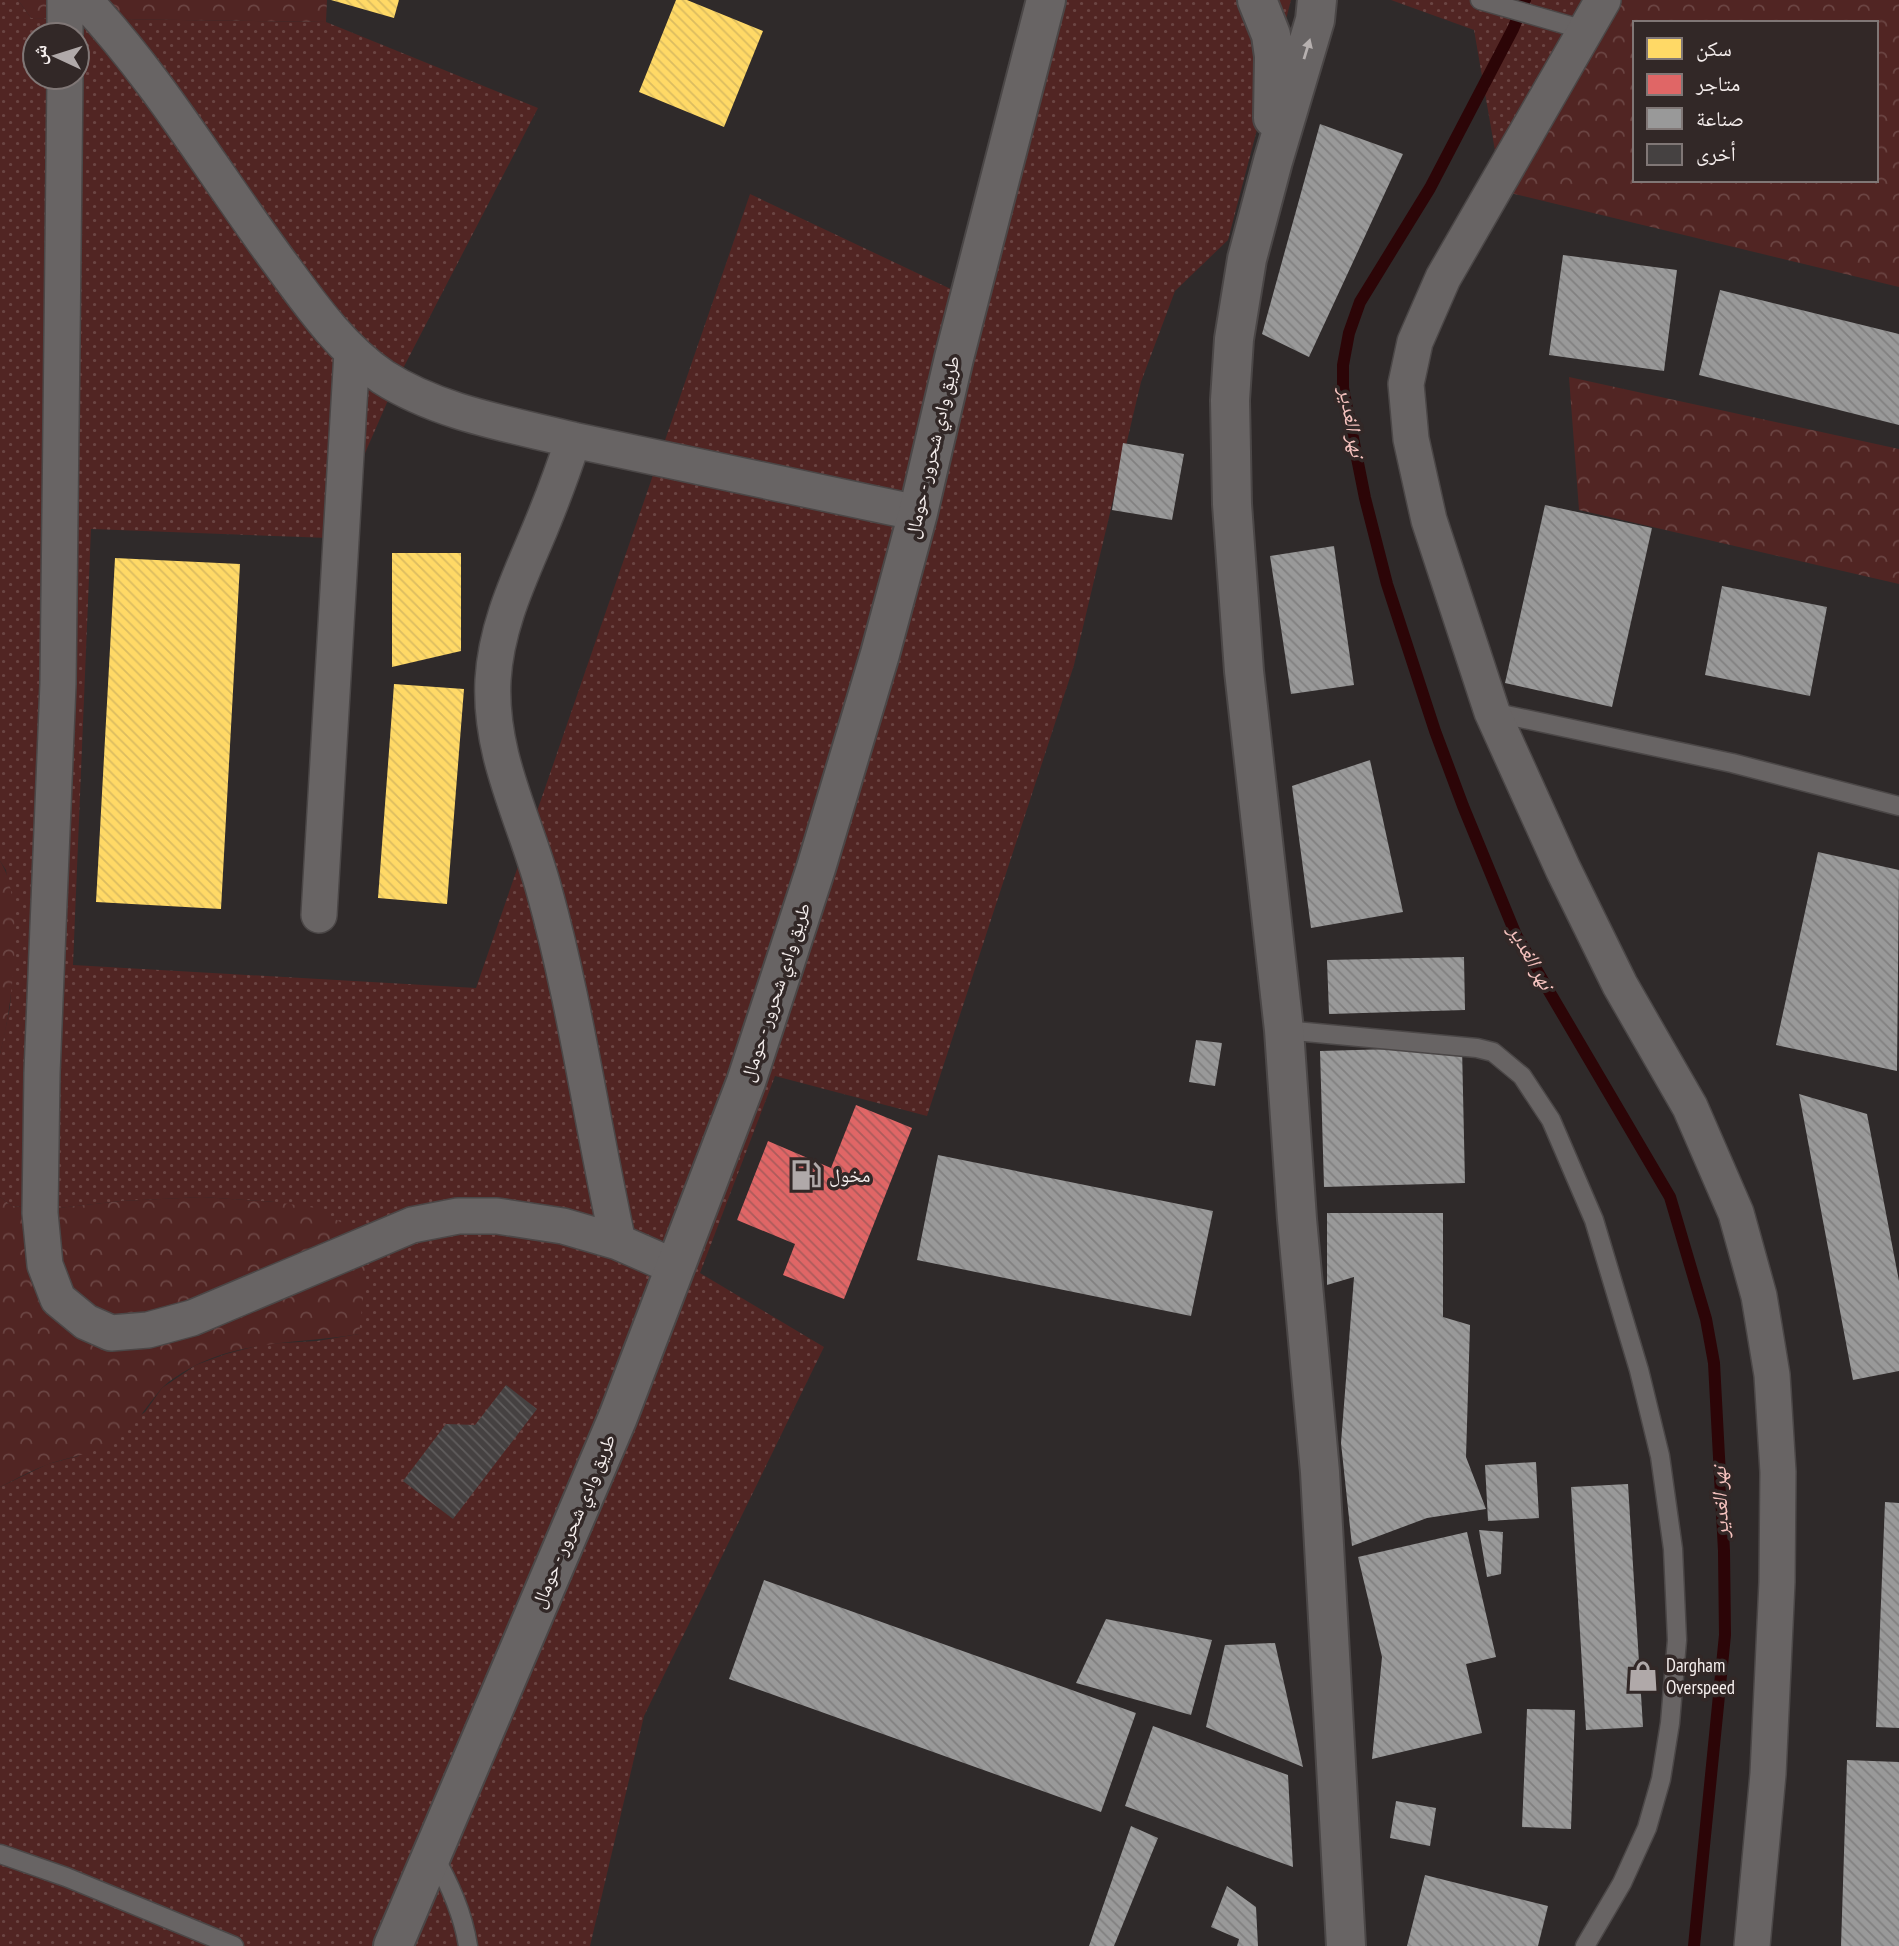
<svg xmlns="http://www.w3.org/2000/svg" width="1899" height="1946" font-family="'PT Sans Narrow','Noto Naskh Arabic',sans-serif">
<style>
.grass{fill:url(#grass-dots);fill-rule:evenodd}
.forest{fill:url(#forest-crowns);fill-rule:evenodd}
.homes{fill:url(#homes-back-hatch)}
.shops{fill:url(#shops-back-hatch)}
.industry{fill:url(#industry-back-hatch)}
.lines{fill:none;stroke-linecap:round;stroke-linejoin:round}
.stream{stroke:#2c0507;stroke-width:12}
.building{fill:url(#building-back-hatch)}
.service-casing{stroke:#4b4747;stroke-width:21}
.minor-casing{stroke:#4b4747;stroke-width:38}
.tertiary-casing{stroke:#4b4747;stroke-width:42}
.secondary-casing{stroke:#4b4747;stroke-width:42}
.service{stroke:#686464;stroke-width:18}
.minor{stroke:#686464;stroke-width:35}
.tertiary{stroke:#686464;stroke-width:38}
.secondary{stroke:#686464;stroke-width:38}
.oneway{fill:#b6b0af}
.labels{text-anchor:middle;stroke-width:7;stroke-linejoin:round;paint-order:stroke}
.street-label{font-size:19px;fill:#f5eeed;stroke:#322827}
.poi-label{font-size:19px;fill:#f5eeed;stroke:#322827;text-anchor:start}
.water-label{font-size:21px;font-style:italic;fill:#f5c2be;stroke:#322827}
</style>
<defs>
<pattern id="grass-dots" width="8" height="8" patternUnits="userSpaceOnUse" patternTransform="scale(1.75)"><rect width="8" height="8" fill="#512523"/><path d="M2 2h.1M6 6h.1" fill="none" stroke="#6b4543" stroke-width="1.8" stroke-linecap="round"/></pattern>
<pattern id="forest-crowns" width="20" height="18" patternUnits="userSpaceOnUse" patternTransform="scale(1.75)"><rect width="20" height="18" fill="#512523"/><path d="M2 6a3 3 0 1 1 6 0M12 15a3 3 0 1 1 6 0" fill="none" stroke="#6b4543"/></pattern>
<pattern id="homes-back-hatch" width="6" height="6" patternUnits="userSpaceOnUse" patternTransform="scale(1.75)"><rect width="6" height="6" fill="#ffd966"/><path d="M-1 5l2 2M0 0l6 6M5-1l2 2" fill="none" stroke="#dbbc60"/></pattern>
<pattern id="shops-back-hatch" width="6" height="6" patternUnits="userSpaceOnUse" patternTransform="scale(1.75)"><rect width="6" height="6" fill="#e06666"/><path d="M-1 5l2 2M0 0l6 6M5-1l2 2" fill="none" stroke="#ac5b5b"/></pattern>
<pattern id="industry-back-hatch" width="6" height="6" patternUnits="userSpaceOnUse" patternTransform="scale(1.75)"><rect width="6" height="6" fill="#999"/><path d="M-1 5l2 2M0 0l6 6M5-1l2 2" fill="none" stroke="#818080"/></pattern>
<pattern id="building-back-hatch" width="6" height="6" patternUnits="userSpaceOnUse" patternTransform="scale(1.75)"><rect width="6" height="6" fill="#454141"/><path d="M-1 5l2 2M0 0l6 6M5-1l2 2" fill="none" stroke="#605d5d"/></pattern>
</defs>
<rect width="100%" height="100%" fill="#2f2a2a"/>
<path class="grass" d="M0,0h18l13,18 295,4 212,86 -142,274 -68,156 -237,-9 -18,436 403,23 274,-794 205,97 102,-291h234l-63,240 -53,51 -34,91 -67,283 -147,451 -152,-40 -75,197 124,74 -180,369 -54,230h-590v-459l48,-23 30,-8 67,-44 17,-24 34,-23 30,-11 39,-10 52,-3 42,-7 -84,-132 -73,-5 -81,4 -71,8 -38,-3 -12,-9v-143l10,-47 4,-68 -8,-69 -6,-9zM35,35h42v42h-42z
M1391,0h197l-86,191 -28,-161z"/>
<path class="forest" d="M18,0h309l-1,22 -295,-4z
M1588,0h311v287l-397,-96zM1635,23h241v157h-241z
M1569,377l330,72v135l-320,-74z
M0,861c26,39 12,149 0,193z
M0,1197l12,9 37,3 72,-8 81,-4 73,5 41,6 38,22 13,34 -8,70c-53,9 -114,6 -163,31 -11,6 -27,15 -35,24 -14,17 -25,35 -42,49 -19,15 -48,18 -70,26 -17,6 -33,15 -49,23z"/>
<path class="homes" d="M331,0h68l-5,18z
M676,0h11l76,31 -39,96 -85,-35z
M392,553h69v98l-69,16z
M115,558l125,6 -19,345 -125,-7z
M394,684l70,5 -17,215 -69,-6z"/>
<path class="shops" d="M856,1105l56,23 -68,171 -61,-24 12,-31 -58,-24 31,-79 63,27z"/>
<path class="industry" d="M1320,124l83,30 -94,203 -47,-23z
M1563,255l114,15 -13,101 -115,-16z
M1720,290l179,44v91l-200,-50z
M1123,443l61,11 -12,66 -60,-10z
M1545,505l107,23 -40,179 -107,-24z
M1334,546l20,139 -63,9 -21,-138z
M1722,586l105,21 -17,89 -105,-21z
M1370,760l33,152 -92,16 -19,-142z
M1818,852l81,18 -2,201 -121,-26z
M1464,957l1,53 -136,4 -2,-54z
M1196,1040l26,3 -7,43 -26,-4z
M1462,1047l3,136 -141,4 -4,-136z
M1799,1094l68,20 32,167v90l-46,9z
M938,1155l275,56 -22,105 -274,-56z
M1327,1213h116v104l27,8 -4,132 20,52 -59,9 -75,28 -11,-103 13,-166 -27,8z
M1536,1462l3,56 -51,3 -3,-56z
M1628,1484l15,243 -57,3 -15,-243z
M1885,1502l14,1v225l-23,-1z
M1479,1530l24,2 -2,42 -14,3z
M1467,1532l29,125 -30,7 16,69 -110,26 10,-102 -24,-100z
M764,1580l372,133 -35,99 -372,-133z
M1106,1619l106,21 -21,75 -115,-32z
M1275,1643l28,124 -97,-40 19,-82z
M1527,1709l48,1 -4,119 -49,-2z
M1153,1726l135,49 5,92 -168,-61z
M1847,1760l52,2v184h-58z
M1396,1801l40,7 -6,38 -40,-8z
M1131,1826l27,12 -44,108h-25z
M1425,1875l123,31 -10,40h-131z
M1227,1886l29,21 2,39h-21l2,-7 -28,-12z"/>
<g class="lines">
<path class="stream" d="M1525,0l-12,29 -83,159 -70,114 -11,31 -6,32v23l22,110 22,86 48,147 28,75 53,129 154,262 36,122 8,44 10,188 1,84 -31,311"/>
</g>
<path class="building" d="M506,1385l31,24 -84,110 -50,-38 43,-57 29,1z"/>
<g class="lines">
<defs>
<path id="service" d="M1480,0l108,31
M1492,712l240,51 167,43
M1284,1030l193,18 16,4 29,24 29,44 43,100 45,150 21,86 13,93 4,91 -7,83 -9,56 -14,49 -25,55 -37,63
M0,1854l66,23 168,69
M433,1854c16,29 30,59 35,92"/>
<path id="minor" d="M84,0c74,79 129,172 193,259 31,42 62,88 106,118 56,36 126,47 190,63l345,73
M1603,0l-160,278 -28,64 -9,42 5,55 18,81 63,192 71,157 57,116 70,122 46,106 23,83 13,79 6,97 -1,110 -9,192 -16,172
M65,35v-35
M65,77l-7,607 -16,389 -2,140 5,52 13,34 28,23 25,11 37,-3 44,-12 220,-93 46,-9h39l66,10 55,16 57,25
M573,440c-10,31 -21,60 -33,89 -21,50 -44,97 -47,151 -4,76 32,139 51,210 32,115 48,235 74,352
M319,915l33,-563"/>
<path id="tertiary" d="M1257,0l14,35 3,21 -1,62
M1317,0l-2,20 -42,141 -26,98 -13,80 -4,61 2,104 12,167 40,359 13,189 23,253 26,474"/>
<path id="secondary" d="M393,1946l225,-529 128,-335 70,-214 64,-214 38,-141 36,-155 92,-358"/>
</defs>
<use href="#service" class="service-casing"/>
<use href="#minor" class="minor-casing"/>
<use href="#tertiary" class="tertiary-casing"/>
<use href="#secondary" class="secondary-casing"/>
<use href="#service" class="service"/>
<use href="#minor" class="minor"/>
<use href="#tertiary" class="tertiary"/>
<use href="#secondary" class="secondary"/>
</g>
<defs><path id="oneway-solid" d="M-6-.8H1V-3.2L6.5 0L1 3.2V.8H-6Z" transform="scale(1.75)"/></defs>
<use class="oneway" href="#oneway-solid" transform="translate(1307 49) rotate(-73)"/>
<defs>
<symbol id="fuel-bare" viewBox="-9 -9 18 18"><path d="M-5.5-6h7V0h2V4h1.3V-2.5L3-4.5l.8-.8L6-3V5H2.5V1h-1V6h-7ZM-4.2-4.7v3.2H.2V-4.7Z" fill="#b0a9a9" stroke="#322827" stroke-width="2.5" paint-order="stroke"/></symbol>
<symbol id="shop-bare" viewBox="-9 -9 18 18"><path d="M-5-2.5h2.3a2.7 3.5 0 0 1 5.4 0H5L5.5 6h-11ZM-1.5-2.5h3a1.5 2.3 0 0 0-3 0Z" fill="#b0a9a9" stroke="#322827" stroke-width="2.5" paint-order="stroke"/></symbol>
</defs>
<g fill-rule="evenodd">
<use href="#fuel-bare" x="784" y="1153" width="44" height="44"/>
<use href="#shop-bare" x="1621" y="1654" width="44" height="44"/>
</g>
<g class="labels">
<g class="street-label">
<text transform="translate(932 447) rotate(-77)" y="7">طريق وادي شحرور - حومال</text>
<text transform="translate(775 992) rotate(-72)" y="7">طريق وادي شحرور - حومال</text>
<text transform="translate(573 1521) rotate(-67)" y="7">طريق وادي شحرور - حومال</text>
</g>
<g class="poi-label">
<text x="829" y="1182">مخول</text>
<text x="1666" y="1672">Dargham<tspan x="1666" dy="22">Overspeed</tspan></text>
</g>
<g class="water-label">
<text transform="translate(1352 422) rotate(80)" y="7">نهر الغدير</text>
<text transform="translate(1531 957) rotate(61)" y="7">نهر الغدير</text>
<text transform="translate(1720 1502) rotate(-92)" y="7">نهر الغدير</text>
</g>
</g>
<rect x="1633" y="21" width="245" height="161" fill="#322827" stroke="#807776" stroke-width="2"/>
<rect x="1647" y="38" width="35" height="21" fill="#ffd966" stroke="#807776" stroke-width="2"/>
<text x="1696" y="56" font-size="21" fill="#f5eeed">سكن</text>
<rect x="1647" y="74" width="35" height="21" fill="#e06666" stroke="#807776" stroke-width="2"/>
<text x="1696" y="91" font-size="21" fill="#f5eeed">متاجر</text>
<rect x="1647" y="108" width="35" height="21" fill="#999999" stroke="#807776" stroke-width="2"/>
<text x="1696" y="126" font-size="21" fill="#f5eeed">صناعة</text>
<rect x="1647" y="144" width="35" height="21" fill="#454141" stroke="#807776" stroke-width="2"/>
<text x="1696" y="161" font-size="21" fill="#f5eeed">أخرى</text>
<g transform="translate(56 56) rotate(274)"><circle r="33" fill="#322827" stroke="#807776" stroke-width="2"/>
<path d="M0-5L12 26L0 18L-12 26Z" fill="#b0a9a9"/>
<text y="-10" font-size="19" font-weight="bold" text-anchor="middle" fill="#f5eeed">ش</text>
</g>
</svg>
